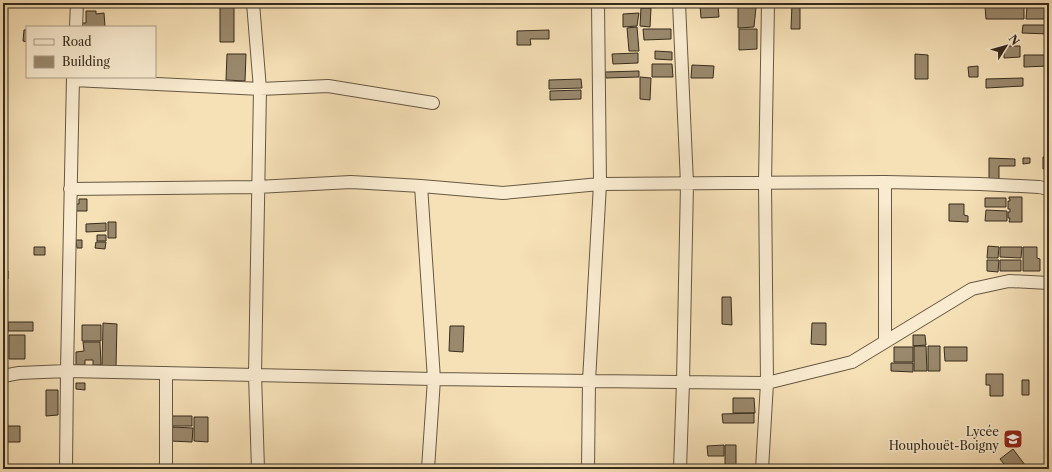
<svg xmlns="http://www.w3.org/2000/svg" width="1052" height="472" font-family="'Libre Caslon Text',serif">
<style>
.building{fill:#9a896d;stroke:#362b1d}
.lines{fill:none;stroke-linecap:round;stroke-linejoin:round}
.minor-casing{stroke:#665843;stroke-width:14}
.minor{stroke:#f9ebd0;stroke-width:12}
.labels{text-anchor:middle;stroke-width:3;stroke-linejoin:round;paint-order:stroke}
.poi-label{font-size:12px;fill:#362b1d;stroke:#f9ebd0;text-anchor:end}
</style>
<rect width="100%" height="100%" fill="#f6e0b6"/>
<filter id="stains"><feTurbulence type="fractalNoise" baseFrequency=".005" numOctaves="4"/><feColorMatrix values="0 0 0 0 .2 0 0 0 0 .09 0 0 0 0 .02 0 0 0 .5 -.17"/></filter>
<radialGradient id="worn" r=".72"><stop offset=".6" stop-color="#630" stop-opacity="0"/><stop offset="1" stop-color="#630" stop-opacity=".3"/></radialGradient>
<path class="building" d="M220,3h14v39h-14z
M792,3h8v26h-9z
M700,5h18l1,12 -18,1z
M985,6h39v13h-38z
M1027,6h22v13h-23z
M738,7h18l-2,20 -16,1z
M641,8h10l-1,19 -10,-1z
M86,11h10v3l8,-1 1,14h-23v-4h4z
M639,13l-2,13 -14,1v-13z
M1023,25h26v9l-27,-1z
M637,27l2,24h-10l-2,-23z
M643,29h28v10l-27,1z
M739,29h18v20l-18,1z
M24,30h3v12l-4,-1z
M549,30v9h-19l1,6h-14v-14z
M1004,46h16v11l-16,1z
M655,51l17,1v8l-17,-1z
M638,53v10l-25,1 -1,-10z
M227,54h19l-1,27 -19,-1z
M915,54l13,1v24h-13z
M1024,55h25v11l-25,1z
M652,64h20l1,13h-21z
M692,65l22,1 -1,12h-22z
M978,66v11h-9l-1,-10z
M639,71v6l-33,1 -1,-6z
M640,77l11,1 -1,22 -10,-1z
M1023,78v8l-37,2v-9z
M581,79l1,9 -33,1v-9z
M581,90v9l-31,1v-9z
M1049,156v12l-6,1v-12z
M989,158l26,1v7h-16v15l-10,-1z
M1023,158h7v5l-7,1z
M1009,197h13v25h-13l1,-4h-2v-6h2v-3h-2v-8h2v-2h-1z
M985,198h21v9h-21z
M79,199h8v12h-11v-7h3z
M949,204h15v11l4,1v6l-19,-1z
M986,210l21,1v10h-22z
M108,222h8v16h-8z
M106,223v8l-20,1v-8z
M97,235h9v6h-9z
M76,240h6v8h-5z
M96,242h10l-1,7 -10,-1z
M988,246l11,1 -1,11h-11z
M34,247h11v8h-11z
M1000,247h22l-1,11 -21,-1z
M1023,247h14v11l3,1v12h-17z
M987,260h12l-1,12 -11,-1z
M1000,260h21v11h-21z
M3,271h5v8h-5z
M722,297h9l1,28 -10,-1z
M8,322h25v9h-25z
M103,323l14,1 -1,42h-14z
M812,323h14v22l-15,-1z
M82,325h19v16h-19z
M450,326h14l-1,26 -14,-1z
M9,335h16v24h-16z
M913,335h12l1,10 -13,1z
M83,342h17l1,23h-8v-5h-8v5h-9v-13l8,-1z
M914,346h12l1,25h-13z
M928,346h12v25h-12z
M894,347h19v15h-19z
M944,347h23v14h-22z
M891,363h22v9l-22,-1z
M1047,370h2v26h-3z
M986,374h17v22h-13v-11h-4z
M1022,380h7v15h-7z
M76,383h9v7l-9,-1z
M46,390h12v25l-12,1z
M733,398h21l1,15h-22z
M754,413v10h-31l-1,-9z
M172,416h20v10h-20z
M194,417h14v25l-14,-1z
M3,426h17v16h-17z
M171,427l22,1 -1,14 -21,-1z
M1049,443v12l-5,-7z
M724,445v11h-16l-1,-10z
M725,445h11v22l-11,1z
M1013,449l15,20h-20l-8,-10z
M77,468h25v1h-25z"/>
<g class="lines">
<defs>
<path id="minor" d="M253,3l7,86 -5,286 3,94
M679,3l8,181 -4,198 -3,87
M76,27l1,-24
M73,80l187,9 68,-3 105,17
M885,182v160
M421,186l13,193 -6,90
M70,189l187,-2 94,-5 70,4 82,7 97,-9 285,-2 95,2 59,3 10,2
M3,376l16,-3 48,-2 367,8 333,4 85,-21 120,-73 37,-8 40,2
M66,469l1,-98 6,-294
M166,469v-96
M588,469l1,-88 11,-197 -2,-181
M762,469l5,-86 -2,-200 3,-180"/>
</defs>
<use href="#minor" class="minor-casing"/>
<use href="#minor" class="minor"/>
</g>
<defs>
<symbol id="school-square" viewBox="-11 -11 22 22"><rect x="-9" y="-9" width="18" height="18" rx="4" fill="#8f2418" stroke="#f9ebd0"/><path d="M0-5L7-2L0 1L-7-2ZM-4 1L0 2.5L4 1V4Q0 6-4 4Z" fill="#fff"/></symbol>
</defs>
<g fill-rule="evenodd">
<use href="#school-square" x="1002" y="428" width="22" height="22"/>
</g>
<g class="labels">
<g class="poi-label">
<text x="999" y="436">Lycée<tspan x="999" dy="14">Houphouët-Boigny</tspan></text>
</g>
</g>
<rect width="1052" height="472" fill="none" stroke="#f6e0b6" stroke-width="16"/>
<rect x="4" y="4" width="1044" height="464" fill="none" stroke="#362b1d" stroke-width="2"/>
<rect x="8" y="8" width="1036" height="456" fill="none" stroke="#362b1d"/>
<rect x="26" y="26" width="130" height="52" fill="#f9ebd0" stroke="#ab9e88"/>
<rect x="34" y="39" width="20" height="6" fill="#f9ebd0" stroke="#ab9e88"/>
<text x="62" y="46" font-size="12" fill="#362b1d">Road</text>
<rect x="34" y="56" width="20" height="12" fill="#9a896d" stroke="#ab9e88"/>
<text x="62" y="66" font-size="12" fill="#362b1d">Building</text>
<g transform="translate(1006 46) rotate(53)" stroke="#f9ebd0" stroke-width="3" paint-order="stroke">
<path d="M0-3L7 15L0 10L-7 15Z" fill="#362b1d"/>
<text y="-6" font-size="11" font-weight="bold" text-anchor="middle" fill="#362b1d">N</text>
</g>
<rect width="100%" height="100%" filter="url(#stains)"/>
<rect width="100%" height="100%" fill="url(#worn)"/>
</svg>
